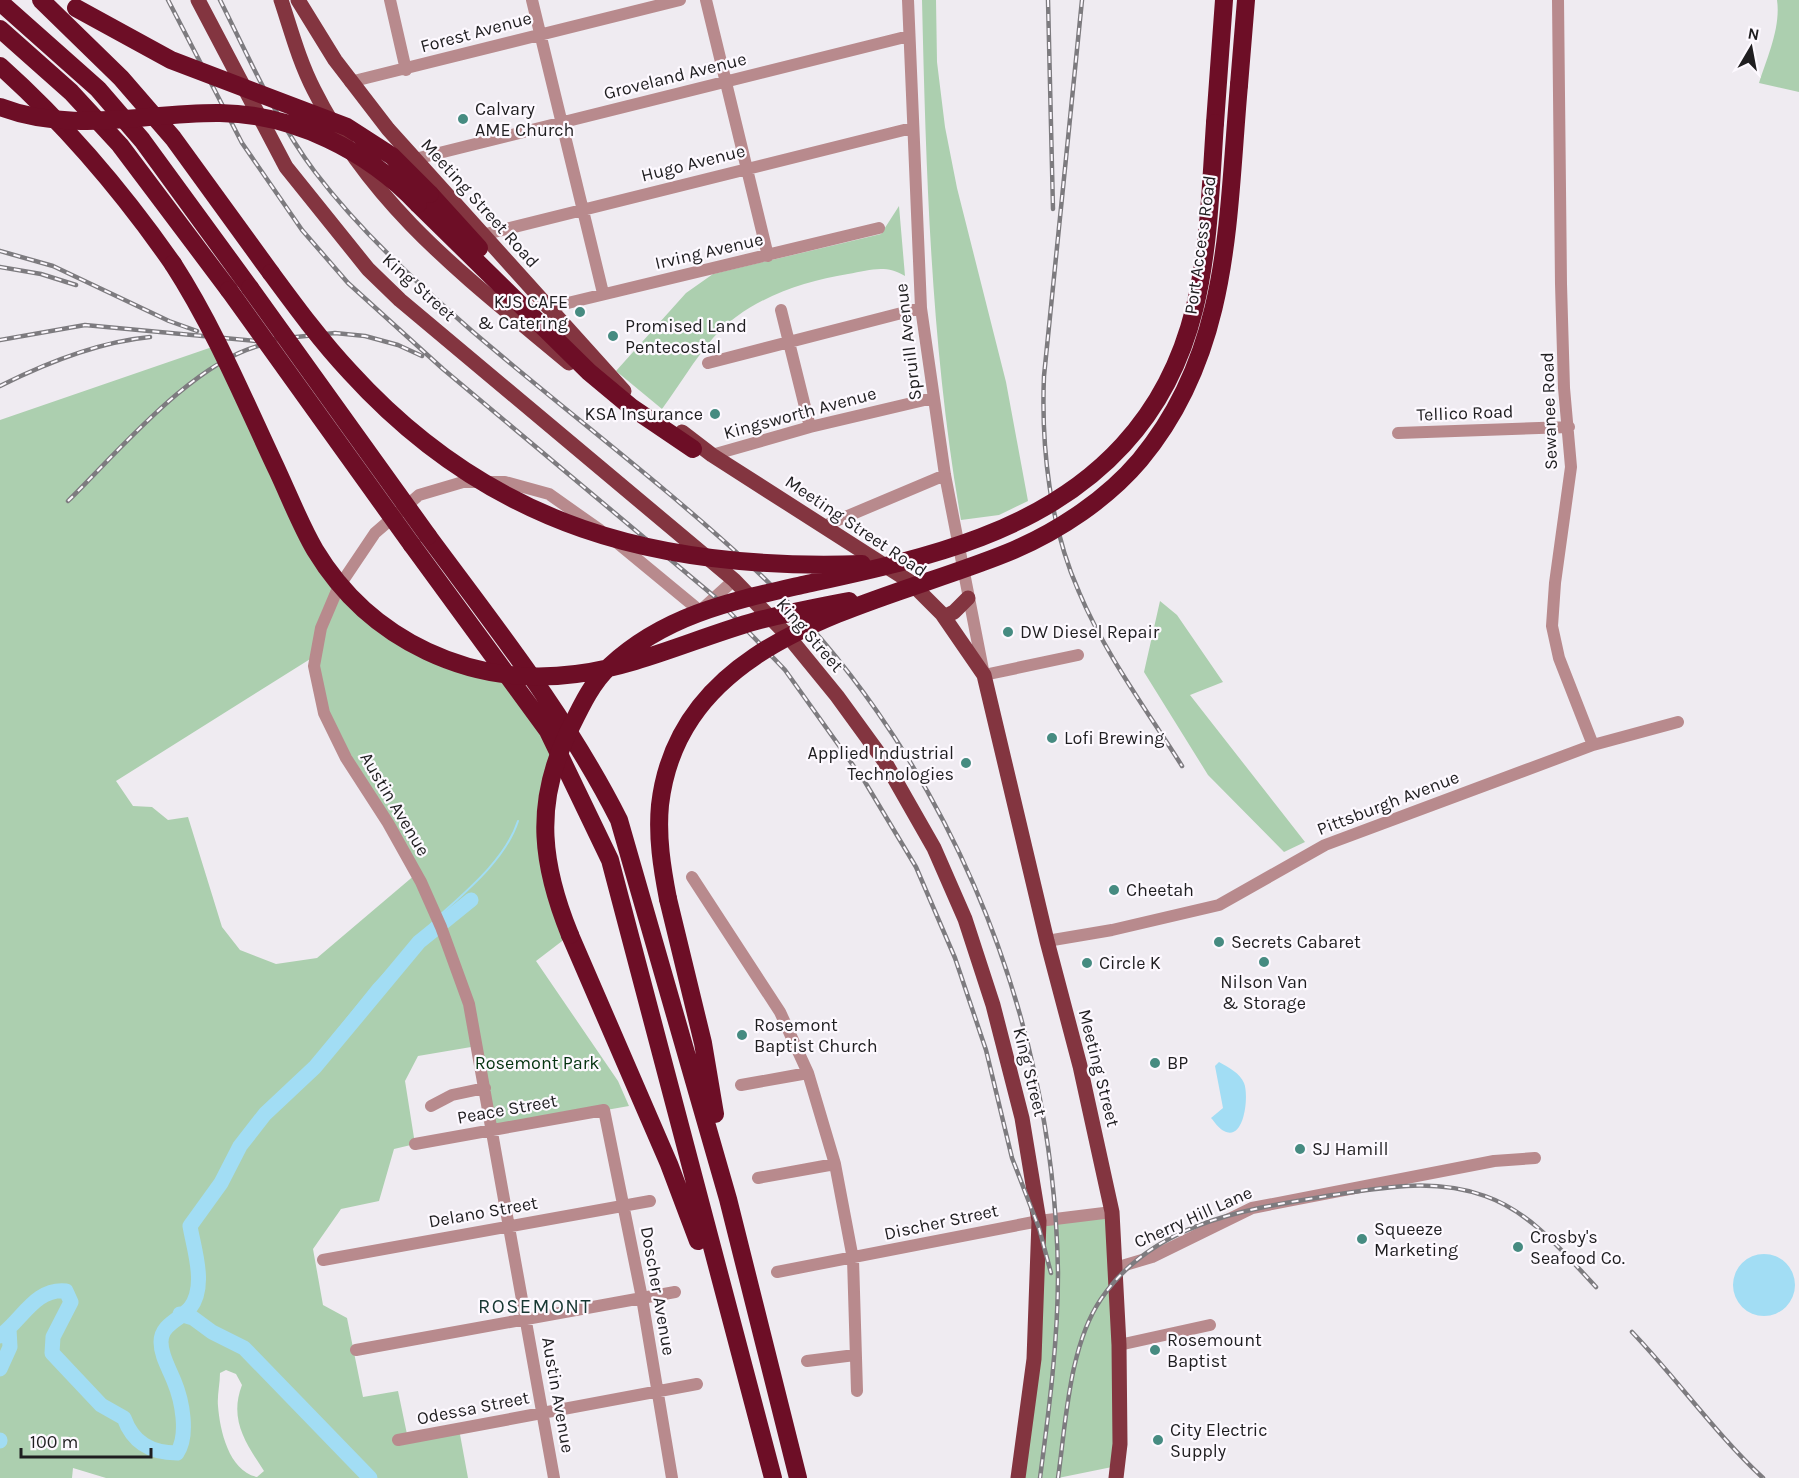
<svg xmlns="http://www.w3.org/2000/svg" width="1799" height="1478" font-family="Karla,sans-serif">
<style>
.green{fill:#accfaf;fill-rule:evenodd}
.water{fill:#a2ddf4}
.lines{fill:none;stroke-linecap:round;stroke-linejoin:round}
.stream{stroke:#a2ddf4;stroke-width:2}
.river{stroke:#a2ddf4;stroke-width:15}
.minor{stroke:#b88a8d;stroke-width:12}
.major{stroke:#833540;stroke-width:15}
.highway{stroke:#6d0e26;stroke-width:18}
.rail-casing{stroke:#7d7b7f;stroke-width:4.5}
.rail{stroke:#fdf9ff;stroke-width:2;stroke-dasharray:7;stroke-linecap:butt}
.highway-bridge{stroke:#6d0e26;stroke-width:18}
.poi-dot{fill:#468b81;stroke:#fdf9ff;stroke-width:2}
.labels{text-anchor:middle;stroke-width:4.5;stroke-linejoin:round;paint-order:stroke}
.street-label{font-size:18px;fill:#1f1e20;stroke:#fdf9ff}
.poi-label{font-size:18px;fill:#1f1e20;stroke:#fdf9ff;text-anchor:start}
.park-label{font-size:18px;fill:#043310;stroke:#fdf9ff}
.neighbourhood-label{font-size:20px;letter-spacing:1.5px;fill:#163732;stroke:#fdf9ff}
</style>
<rect width="100%" height="100%" fill="#efebf1"/>
<path class="green" d="M922,0h14l1,62 8,65 12,61 49,194 22,119 -29,14 -38,5c-30,-172 -35,-346 -39,-520z
M1777,0h22v92l-40,-9c8,-25 22,-56 18,-83z
M899,206l6,70c-19,-12 -35,-6 -57,-2 -49,8 -101,26 -135,64 -19,22 -34,48 -51,71l-46,-38 70,-78 27,-19 168,-40z
M218,345l90,192 76,90 123,49 52,78 -14,60 25,121 -34,26 82,120 11,25 -136,24 -16,-84 -59,10 -13,25 10,63 -21,5 -15,52 -38,8 -28,40 10,56 24,13 16,79 35,-6 10,48 51,-10 9,49h-362l-33,-10 -1,10h-72v-1058zM315,656l9,57 92,161 -99,84 -41,6 -36,-14 -18,-23 -34,-110 -20,3 -16,-13 -19,-1 -17,-25zM226,1370l10,4 6,11c-13,34 3,57 22,86l-7,6c-28,-6 -37,-46 -39,-71 -1,-10 2,-22 2,-33z
M1160,601l17,14 46,67 -33,13 115,147 -21,10 -76,-77 -64,-103z
M1112,1212l5,254 -59,12h-40l21,-257z"/>
<path class="water" d="M1219,1062c9,5 21,11 25,21 5,11 1,59 -20,48 -5,-2 -10,-10 -13,-13l12,-10 -8,-42z
M1733 1285a31 31 0 1 1 62 0a31 31 0 1 1-62 0Z"/>
<g class="lines">
<path class="stream" d="M440,915c29,-26 66,-57 78,-94
M264,1122l110,-137 60,-64"/>
<path class="river" d="M180,1314l13,4 19,14 32,16 126,130
M0,1336c23,-17 35,-48 66,-45l5,11 -18,35 -1,16 49,52 23,13c9,25 27,35 53,35 12,-18 5,-53 -3,-72 -5,-13 -13,-25 -13,-39 0,-18 20,-23 29,-34 17,-22 4,-58 0,-82l31,-43 19,-37 25,-32 50,-47 104,-125 52,-42
M0,1369l10,-22 -1,-18
M0,1440v1"/>
<path class="minor" d="M390,0l16,70
M532,0l71,293
M706,0l62,256
M908,0l13,308 24,167 39,200 94,-20
M1558,0l3,284 3,104 7,79 -16,116 -3,43 7,32 34,87
M350,82l330,-82
M415,159l494,-123
M482,235l430,-107
M547,308l332,-80
M781,310l29,117
M708,363l213,-55
M1398,433l171,-6
M712,455l98,-28 123,-29
M824,526l121,-51
M614,540l86,71 34,-31
M692,877l88,135 28,61 27,91 18,95 4,132
M1047,941l65,-11 107,-25 106,-60 268,-100 85,-23
M741,1085l67,-12
M431,1106l21,-11 33,-7
M415,1144l189,-34 38,188 30,180
M758,1178l77,-14
M323,1260l327,-59
M1115,1268l37,-11 100,-49 242,-47 41,-3
M777,1272l262,-51 73,-9
M1119,1345l91,-20
M356,1350l319,-58
M807,1361l48,-6
M398,1440l299,-56
M554,1478l-85,-474 -28,-77 -20,-45 -33,-59 -42,-65 -22,-45 -10,-47 7,-38 17,-40 37,-55 44,-38 44,-13h42l44,12 51,36"/>
<path class="major" d="M198,0l88,167 82,102 32,31 334,280 54,56 49,60 48,66 49,86 31,71 28,86 29,113 17,103 -5,138 -16,119
M281,0c10,30 18,61 33,90 60,120 155,189 255,273
M298,0l37,60 53,69 236,262
M682,432l30,23 197,126 33,33 42,61 63,266 33,125 32,146 7,133 1,99 -4,34
M944,617l10,-5 14,-14"/>
<path class="highway" d="M41,0l80,78 52,60 98,135
M0,2l98,87 44,51 108,148
M0,29l71,63 49,53 109,145
M0,66c66,59 122,125 173,198
M1239,85l7,-85
M1215,123l9,-123
M430,194l49,54
M418,204l171,168 42,35 62,42
M428,536c68,92 139,181 191,284l109,379 70,279
M412,545l136,186 62,129 163,618
M668,899l35,144 12,71
M570,935l99,229 29,77"/>
<defs>
<path id="rail" d="M168,0l74,143 60,87 46,53 95,86 272,228 70,73 80,112 51,85 39,91 31,92 26,108 27,70 12,45
M220,0c29,58 56,120 95,172 46,60 101,110 157,159 91,78 187,150 275,231 195,180 307,446 311,711 0,69 -9,137 -18,205
M1048,0l5,209
M1082,0l-38,376c-3,71 6,151 35,216 26,62 67,117 103,174
M0,251l53,15 116,55 28,10
M0,267l41,7 35,11
M0,340l85,-15 172,16 78,-8 30,3 33,9 24,11
M0,386c46,-23 98,-44 150,-49
M68,501c50,-49 126,-140 194,-156
M1632,1332c45,47 83,101 131,146
M1058,1478c8,-56 11,-132 43,-179 53,-78 147,-90 232,-104 52,-8 102,-17 152,1 46,16 79,57 111,91"/>
</defs>
<use href="#rail" class="rail-casing"/>
<use href="#rail" class="rail"/>
<path class="highway-bridge" d="M76,8l95,52 176,67 45,29 38,38
M0,107c72,28 146,5 220,6 74,1 148,38 198,91
M173,264c42,65 72,138 105,208 12,26 23,54 37,78 55,91 157,138 261,124 62,-8 120,-36 180,-53 30,-8 62,-14 93,-20
M271,273c25,34 50,68 79,99 141,155 309,199 512,192
M250,288l178,248
M229,290l183,255
M668,899c-6,-31 -11,-62 -8,-94 20,-174 224,-200 354,-255 46,-20 93,-51 126,-90 91,-109 87,-241 99,-375
M570,935c-28,-69 -36,-128 -4,-198 12,-24 24,-53 44,-71 55,-51 122,-65 192,-81 114,-25 238,-49 321,-140 85,-92 84,-205 92,-322"/>
</g>
<g class="poi-dot">
<circle cx="463" cy="119" r="6"/>
<circle cx="580" cy="312" r="6"/>
<circle cx="613" cy="336" r="6"/>
<circle cx="715" cy="414" r="6"/>
<circle cx="1008" cy="632" r="6"/>
<circle cx="1052" cy="738" r="6"/>
<circle cx="966" cy="763" r="6"/>
<circle cx="1114" cy="890" r="6"/>
<circle cx="1219" cy="942" r="6"/>
<circle cx="1264" cy="962" r="6"/>
<circle cx="1087" cy="963" r="6"/>
<circle cx="742" cy="1035" r="6"/>
<circle cx="1155" cy="1063" r="6"/>
<circle cx="1300" cy="1149" r="6"/>
<circle cx="1362" cy="1239" r="6"/>
<circle cx="1518" cy="1247" r="6"/>
<circle cx="1155" cy="1350" r="6"/>
<circle cx="1158" cy="1440" r="6"/>
</g>
<g class="labels">
<g class="street-label">
<text transform="translate(476 32) rotate(-15)" y="6">Forest Avenue</text>
<text transform="translate(675 76) rotate(-14)" y="6">Groveland Avenue</text>
<text transform="translate(693 163) rotate(-14)" y="6">Hugo Avenue</text>
<text transform="translate(480 203) rotate(48)" y="6">Meeting Street Road</text>
<text transform="translate(1200 245) rotate(-82)" y="6">Port Access Road</text>
<text transform="translate(709 251) rotate(-13)" y="6">Irving Avenue</text>
<text transform="translate(419 287) rotate(42)" y="6">King Street</text>
<text transform="translate(908 342) rotate(-97)" y="6">Spruill Avenue</text>
<text transform="translate(1549 411) rotate(-92)" y="6">Sewanee Road</text>
<text transform="translate(800 413) rotate(-15)" y="6">Kingsworth Avenue</text>
<text transform="translate(1465 413) rotate(-2)" y="6">Tellico Road</text>
<text transform="translate(856 526) rotate(34)" y="6">Meeting Street Road</text>
<text transform="translate(810 635) rotate(49)" y="6">King Street</text>
<text transform="translate(1388 803) rotate(-21)" y="6">Pittsburgh Avenue</text>
<text transform="translate(395 804) rotate(59)" y="6">Austin Avenue</text>
<text transform="translate(1099 1068) rotate(76)" y="6">Meeting Street</text>
<text transform="translate(1030 1072) rotate(76)" y="6">King Street</text>
<text transform="translate(507 1109) rotate(-10)" y="6">Peace Street</text>
<text transform="translate(483 1212) rotate(-10)" y="6">Delano Street</text>
<text transform="translate(1193 1217) rotate(-24)" y="6">Cherry Hill Lane</text>
<text transform="translate(941 1222) rotate(-12)" y="6">Discher Street</text>
<text transform="translate(658 1291) rotate(80)" y="6">Doscher Avenue</text>
<text transform="translate(558 1395) rotate(80)" y="6">Austin Avenue</text>
<text transform="translate(473 1408) rotate(-11)" y="6">Odessa Street</text>
</g>
<g class="poi-label">
<text x="475" y="115">Calvary<tspan x="475" dy="21">AME Church</tspan></text>
<text x="568" y="308" text-anchor="end">KJS CAFE<tspan x="568" dy="21">&amp; Catering</tspan></text>
<text x="625" y="332">Promised Land<tspan x="625" dy="21">Pentecostal</tspan></text>
<text x="703" y="420" text-anchor="end">KSA Insurance</text>
<text x="1020" y="638">DW Diesel Repair</text>
<text x="1064" y="744">Lofi Brewing</text>
<text x="954" y="759" text-anchor="end">Applied Industrial<tspan x="954" dy="21">Technologies</tspan></text>
<text x="1126" y="896">Cheetah</text>
<text x="1231" y="948">Secrets Cabaret</text>
<text x="1099" y="969">Circle K</text>
<text x="1264" y="988" text-anchor="middle">Nilson Van<tspan x="1264" dy="21">&amp; Storage</tspan></text>
<text x="754" y="1031">Rosemont<tspan x="754" dy="21">Baptist Church</tspan></text>
<text x="1167" y="1069">BP</text>
<text x="1312" y="1155">SJ Hamill</text>
<text x="1374" y="1235">Squeeze<tspan x="1374" dy="21">Marketing</tspan></text>
<text x="1530" y="1243">Crosby's<tspan x="1530" dy="21">Seafood Co.</tspan></text>
<text x="1167" y="1346">Rosemount<tspan x="1167" dy="21">Baptist</tspan></text>
<text x="1170" y="1436">City Electric<tspan x="1170" dy="21">Supply</tspan></text>
</g>
<g class="park-label">
<text x="537" y="1069">Rosemont Park</text>
</g>
<g class="neighbourhood-label">
<text x="535" y="1313">ROSEMONT</text>
</g>
</g>
<g transform="translate(1751 48) rotate(10)" stroke="#fdf9ff" stroke-width="4.5" paint-order="stroke">
<path d="M0-4.5L10 22L0 15L-10 22Z" fill="#1f1e20"/>
<text y="-9" font-size="16" font-weight="bold" text-anchor="middle" fill="#1f1e20">N</text>
</g>
<path d="M21 1448v9h130v-9" fill="none" stroke="#1f1e20" stroke-width="3"/>
<text x="30" y="1448" font-size="18" fill="#1f1e20" stroke="#fdf9ff" stroke-width="4.5" paint-order="stroke">100 m</text>
</svg>
